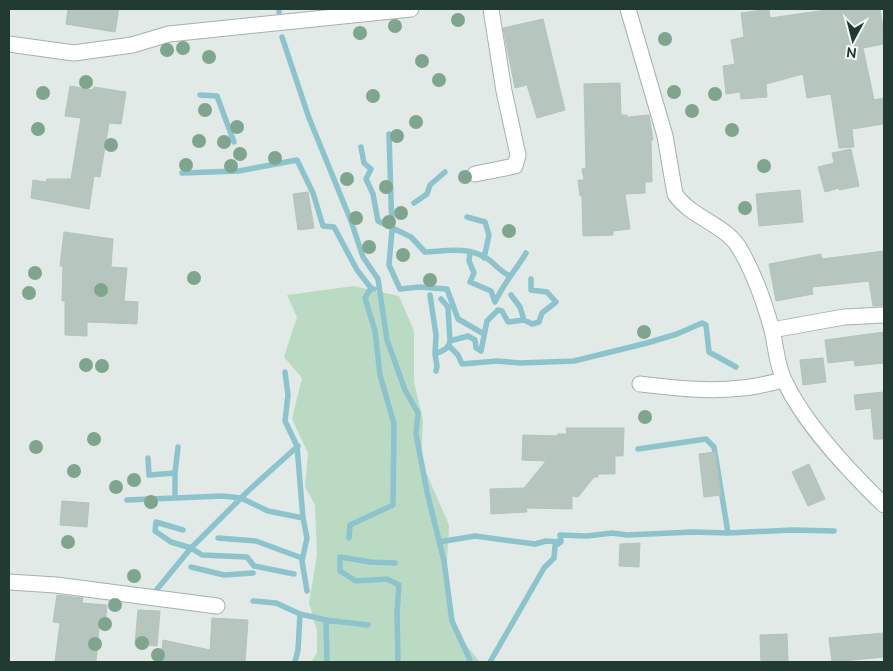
<svg xmlns="http://www.w3.org/2000/svg" width="893" height="671" font-family="Ubuntu,sans-serif">
<style>
.green{fill:#bbdac3}
.lines{fill:none;stroke-linecap:round;stroke-linejoin:round}
.stream{stroke:#8dc3cc;stroke-width:5.5}
.building{fill:#b7c5bf;stroke:#b4c3bd}
.minor-casing{stroke:#a4b2ad;stroke-width:17}
.minor{stroke:#fff;stroke-width:15}
.tree{fill:#80a58f}
</style>
<rect width="100%" height="100%" fill="#e1eae6"/>
<path class="green" d="M354,286l45,10 15,35v51l9,38 -2,41 28,64 -3,55 12,55 22,27h-169l6,-9v-22l-8,-28 8,-48 -2,-50 -10,-18 3,-34 -16,-34 10,-41 -18,-21 13,-40 -10,-22z"/>
<g class="lines">
<path class="stream" d="M279,12v-3
M282,37l27,81 42,103 12,36 15,22 9,61 18,50 13,23 -2,21 11,58 17,69 8,60 18,39 -1,2
M200,95l17,1 17,46
M389,134l3,96 -3,35 11,24 19,-2 28,2 11,30 26,15
M361,147l3,16 7,6 -5,10 7,15 5,27 33,16 14,15c22,-1 43,-6 63,7 8,6 13,13 22,17
M182,173l57,-2 58,-11 16,33 10,33 11,1 23,43 14,18 3,1
M414,203l13,-9 3,-9 15,-13
M467,217l18,5 4,13 -5,23
M470,252l-1,9 5,12 -4,9 21,9 4,11c8,-18 21,-32 31,-49
M430,295l6,40 -1,19 2,12 -1,5
M511,295l9,12 4,13
M441,299l7,8 2,34
M449,346l9,9 4,9 35,-3 23,2 54,-2 73,-18 30,-9 25,-11 4,2 3,27 27,15
M435,354c7,-3 14,-5 15,-13l18,-5 7,4 1,8 5,3 6,-30 11,-11 4,1 6,11 16,-2 8,4 7,-2 3,-9 14,-11 -9,-10 -16,-2v-11
M285,372l3,23 -3,26 12,25 6,72 4,20 -5,23 5,30
M638,449l68,-10 8,8 14,86
M148,458l1,17 26,-2
M175,498v-25l3,-26
M127,500l95,-4 19,2 27,13 35,7
M183,530l-27,-8 -1,9 16,11 20,6 11,7 45,2 7,9 40,8
M218,538l38,3 46,17
M349,538l1,-13 43,-20 1,-81 -14,-49 -5,-44 -10,-33 6,-10
M439,542l36,-6 60,8 11,-3 15,1
M395,563l-25,-1 -30,-5v14l16,10 31,-2 12,6 -2,27 1,50
M191,567l33,8 29,-2
M154,593l37,-45 58,-58 49,-44
M253,601l23,2 24,11 26,6 42,5
M326,620l1,42
M295,662l3,-12 2,-36
M490,662l54,-94 10,-10 1,-12 6,-4 -1,-7 27,1 25,-3 15,2 66,-3 35,1 65,-3 41,1"/>
</g>
<path class="building" d="M68,9h51l-4,23 -49,-8z
M769,9l1,9 63,-9h47l4,25v10l-21,4 11,52 10,-2v26l-32,5 2,18 -15,1 -8,-54 -24,4 -4,-24 -37,10 1,13 -26,2 -1,-7 -14,2 -3,-28 12,-2 -4,-24 13,-3 -3,-24z
M543,19l22,91 -28,8 -10,-33 -12,3 -12,-60z
M620,83l1,32h6v2l22,-2 4,25h-2l1,42h-7v11l-20,1 5,35 -17,2v4l-30,1 -1,-40h-2l-2,-16h6l-2,-11 4,-1 -2,-84z
M70,86l23,4 1,-3 32,5 -5,32 -12,-1 -9,54 -6,-1 -5,33 -58,-11 2,-18 13,2 1,-3h24l10,-61 -16,-2z
M851,149l8,37 -20,4v-2l-14,4 -7,-25 16,-4 -2,-10z
M800,190l3,32 -44,4 -3,-32z
M308,192l6,36 -16,2 -5,-36z
M64,232l49,7 -2,28 16,1 -3,33 14,1 -1,22 -50,-2v14l-22,-1v-34h-3l1,-35h-3z
M884,251v55h-11l-4,-25 -57,6 1,7 -37,7 -7,-37 52,-10 1,5z
M884,332v31l-29,3 -1,-6 -26,3 -3,-23z
M823,358l3,24 -23,3 -3,-25z
M884,392v47h-10l-3,-31 -15,2 -2,-15z
M566,428h58l-1,28h-8v18h-17v3h-4l-16,20 -6,-1v13l-46,-1 1,4 -36,2 -1,-25 34,-1 22,-27 -24,-1 1,-25 35,1 -1,-2h10z
M715,452l6,43 -17,2 -5,-43z
M809,464l16,35 -17,7 -16,-34z
M62,501l27,2 -2,24 -27,-2z
M640,543l-1,24 -20,-1 1,-22z
M57,595l26,3 -1,5 25,2 -2,23h-6l-3,34h-41l5,-39 -7,-1z
M138,610l22,1 -3,35 -22,-2z
M212,618l36,2 -3,42h-84l2,-22 47,10z
M884,633v24l-52,5 -3,-24z
M787,634l1,28h-27l-1,-27z"/>
<g class="lines">
<defs>
<path id="minor" d="M628,9l37,127 10,58c15,23 50,31 63,52 16,26 26,55 34,84 4,17 5,37 13,52 21,44 64,89 99,123
M9,44l65,9 58,-8 37,-11 242,-25
M475,174l40,-8 3,-11 -14,-64 -13,-82
M772,330l72,-13 40,-2
M640,384c34,4 67,8 102,4 14,-1 28,-5 42,-8
M9,582l47,3 161,21"/>
</defs>
<use href="#minor" class="minor-casing"/>
<use href="#minor" class="minor"/>
</g>
<g class="tree">
<circle cx="458" cy="20" r="7"/>
<circle cx="395" cy="26" r="7"/>
<circle cx="360" cy="33" r="7"/>
<circle cx="665" cy="39" r="7"/>
<circle cx="183" cy="48" r="7"/>
<circle cx="167" cy="50" r="7"/>
<circle cx="209" cy="57" r="7"/>
<circle cx="422" cy="61" r="7"/>
<circle cx="439" cy="80" r="7"/>
<circle cx="86" cy="82" r="7"/>
<circle cx="674" cy="92" r="7"/>
<circle cx="43" cy="93" r="7"/>
<circle cx="715" cy="94" r="7"/>
<circle cx="373" cy="96" r="7"/>
<circle cx="205" cy="110" r="7"/>
<circle cx="692" cy="111" r="7"/>
<circle cx="416" cy="122" r="7"/>
<circle cx="237" cy="127" r="7"/>
<circle cx="38" cy="129" r="7"/>
<circle cx="732" cy="130" r="7"/>
<circle cx="397" cy="136" r="7"/>
<circle cx="199" cy="141" r="7"/>
<circle cx="224" cy="142" r="7"/>
<circle cx="111" cy="145" r="7"/>
<circle cx="240" cy="154" r="7"/>
<circle cx="275" cy="158" r="7"/>
<circle cx="186" cy="165" r="7"/>
<circle cx="231" cy="166" r="7"/>
<circle cx="764" cy="166" r="7"/>
<circle cx="465" cy="177" r="7"/>
<circle cx="347" cy="179" r="7"/>
<circle cx="386" cy="187" r="7"/>
<circle cx="745" cy="208" r="7"/>
<circle cx="401" cy="213" r="7"/>
<circle cx="356" cy="218" r="7"/>
<circle cx="389" cy="222" r="7"/>
<circle cx="509" cy="231" r="7"/>
<circle cx="369" cy="247" r="7"/>
<circle cx="403" cy="255" r="7"/>
<circle cx="35" cy="273" r="7"/>
<circle cx="194" cy="278" r="7"/>
<circle cx="430" cy="280" r="7"/>
<circle cx="101" cy="290" r="7"/>
<circle cx="29" cy="293" r="7"/>
<circle cx="644" cy="332" r="7"/>
<circle cx="86" cy="365" r="7"/>
<circle cx="102" cy="366" r="7"/>
<circle cx="645" cy="417" r="7"/>
<circle cx="94" cy="439" r="7"/>
<circle cx="36" cy="447" r="7"/>
<circle cx="74" cy="471" r="7"/>
<circle cx="134" cy="480" r="7"/>
<circle cx="116" cy="487" r="7"/>
<circle cx="151" cy="502" r="7"/>
<circle cx="68" cy="542" r="7"/>
<circle cx="134" cy="576" r="7"/>
<circle cx="115" cy="605" r="7"/>
<circle cx="105" cy="624" r="7"/>
<circle cx="142" cy="643" r="7"/>
<circle cx="95" cy="644" r="7"/>
<circle cx="158" cy="655" r="7"/>
</g>
<rect width="893" height="671" fill="none" stroke="#233a33" stroke-width="20"/>
<g transform="translate(853 40) rotate(187)" stroke="#f1f7f4" stroke-width="4" paint-order="stroke">
<path d="M0-4L9 19L0 12L-9 19Z" fill="#233a33"/>
<text y="-8" font-size="14" font-weight="bold" text-anchor="middle" fill="#233a33">N</text>
</g>
</svg>
